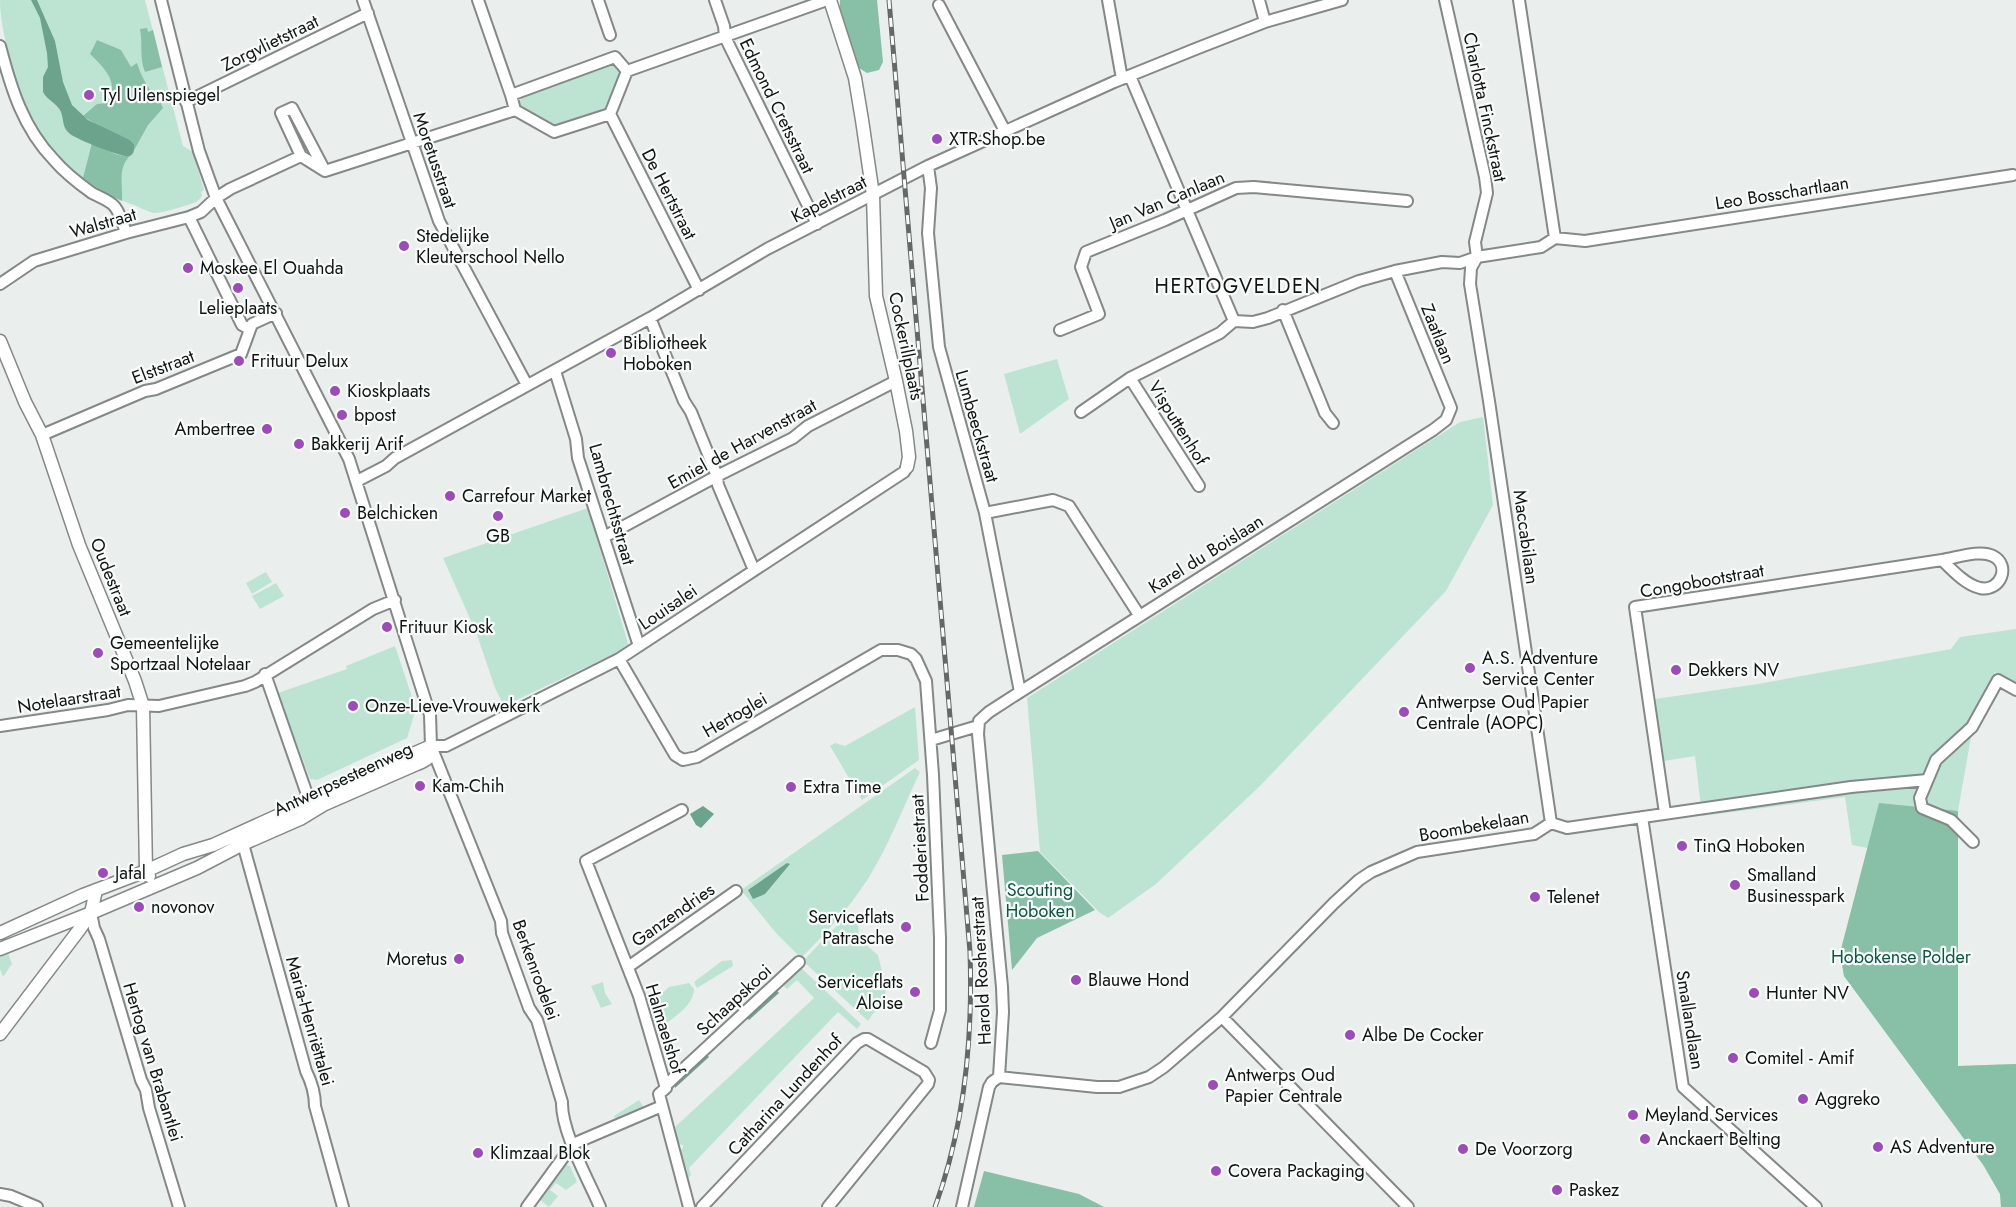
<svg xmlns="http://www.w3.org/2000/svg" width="2016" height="1207" font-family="Jost,sans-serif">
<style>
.green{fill:#bde4d3}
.forest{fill:#87bfa7}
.water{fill:#6ca38c}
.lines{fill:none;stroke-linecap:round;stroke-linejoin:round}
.stream{stroke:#6ca38c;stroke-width:3}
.minor-casing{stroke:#848886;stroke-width:14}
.tertiary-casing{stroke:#848886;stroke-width:15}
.minor{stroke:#fff;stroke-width:10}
.tertiary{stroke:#fff;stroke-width:12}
.rail-casing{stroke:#646866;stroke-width:5}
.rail{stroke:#f7fcfa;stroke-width:3;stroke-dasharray:9;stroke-linecap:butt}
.poi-dot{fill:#9d4bba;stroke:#f7fcfa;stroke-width:2}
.labels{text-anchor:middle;stroke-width:4.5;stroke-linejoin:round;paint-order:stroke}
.street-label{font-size:18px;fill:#121413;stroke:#f7fcfa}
.poi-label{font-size:18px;fill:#121413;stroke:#f7fcfa;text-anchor:start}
.park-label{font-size:18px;fill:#0d563f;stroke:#f7fcfa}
.neighbourhood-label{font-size:20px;letter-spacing:1.5px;fill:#121413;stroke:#f7fcfa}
</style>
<rect width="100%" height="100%" fill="#eaefed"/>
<path class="green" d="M0,0h145l38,146 10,6 11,38 -3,2 1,4 -5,6c-10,3 -35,12 -44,11 -8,-2 -15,-7 -22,-9 -69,-24 -101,-73 -120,-141 -5,-21 -11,-41 -11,-63z
M607,65c8,0 11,3 14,11l-13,31 -51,18 -9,1 -27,-18 -1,-7 3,-6z
M1057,359l12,40 -49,35 -16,-60z
M1483,417l10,88 -47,86 -186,195 -104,98 -48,34 -9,-6 -59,-60 -13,-154 433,-276z
M588,508l41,139 -125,59 -9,-18 -19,-56 -33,-74z
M266,572l6,10 -20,12 -6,-11z
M276,583l8,13 -24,13 -8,-13z
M2016,629v56l-21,-13 -25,52 1,13 -13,74v255l58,-2v143h-15l-1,-13 -20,-34 -136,-184 -4,-23 28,-105 -16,-3 -7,-48 -143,19 -7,-60 -31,5 -9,-62 103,-15 193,-35 9,-12z
M395,646l21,63 -9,29 -90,42 -7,-1 -32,-86 69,-24 -1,-3z
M915,707l4,53 -57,40 -32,-54 5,-3 10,3z
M915,768l5,4c-15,31 -27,63 -44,93 -19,35 -47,65 -75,93l-25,-25 -35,-43z
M845,917h3l10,6 1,16 19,16 8,33 -1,9 -17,24 -65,-60z
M8,953l4,11 -9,13 -3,-8v-12z
M732,960l1,6 -36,22 -3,-6 28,-21z
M799,966l62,58 -4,5 -19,-17 -149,156 2,7 -3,4 -8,-28 3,-3v-3l-5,-1 -4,-16 140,-130 -17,-18 -10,9 -6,-6z
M603,982l2,11 7,11 -11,4 -10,-22z
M689,983l5,6c0,16 -19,28 -32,37l-7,-26 14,-13z
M639,1100l6,9 -28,12 -3,-5z
M566,1165l4,1 7,16 -11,8 -10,-7 -6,7 8,6 -9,11 -9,-7z"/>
<path class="forest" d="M840,0h37l6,62 -4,8 -12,3 -8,-5 -19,-56z
M147,28l1,4 5,-2 9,37 -17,5c-6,-15 -2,-28 -5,-43z
M97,40l24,10 10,17 6,-4c3,10 8,20 14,28 5,6 9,9 12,17l-15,17 -15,27 1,-8 -4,-4 -31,-14 -16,-10 14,-12 10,-1c13,-21 -2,-34 -17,-49z
M92,143c12,5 27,16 39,12 -14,12 -8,29 -9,46l-17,-8 -22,-15z
M1879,803l79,8v255l58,-2v143h-15l-1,-13 -16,-28 -140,-190 -4,-23z
M1038,851l57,59 -58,28 -25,32 -10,-115z
M984,1171l95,23 25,13h-130z"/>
<path class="water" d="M31,0h6l18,41 8,41 9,23 16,15 42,20 4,4c0,5 1,10 -5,12 -6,2 -54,-17 -60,-23 -7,-6 -5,-13 -8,-21 -3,-8 -14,-12 -18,-20v-15l5,-10 -1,-14 -7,-35z
M703,806l11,8 -13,14 -5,-3 -6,-11z
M787,863l3,1 -25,30 -12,5 -5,-9z
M775,988l4,5 -30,27 -4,-4z
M705,1052l4,5 -34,31 -1,-6z"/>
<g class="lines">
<path class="stream" d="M660,828l22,-12"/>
<defs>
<path id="minor" d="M161,0l38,151 17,47 133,261 81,256 1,31 70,175 1,12 27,75 8,12 25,82c-1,29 26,77 38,105
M363,0l76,221 88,164
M478,0l33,95
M598,0l12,35
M715,0l9,26 1,11 92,187
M1108,0l14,79
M1259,0l6,22
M1445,0l40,177 2,16 -12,49 2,15
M1519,0l36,238
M939,5l66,126
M0,46c11,42 23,82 54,114 11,13 24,23 38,33 7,4 19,8 23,14 6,8 8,17 11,26
M615,57l12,14 -17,43 -56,18 -39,-22 -4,-15z
M627,71l200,-71
M1130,76l104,245
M186,102l182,-89
M610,114l89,176
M301,156l-20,-43 11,-5 33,63
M928,166l3,22 -3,45 11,114 46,166 35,179
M189,217l53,108 7,4
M1477,257l-6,11 -1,16 19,117 62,422
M0,284l34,-23 92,-28 63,-16 12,-5 15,-14 14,-9 71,-33 24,15 190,-61
M1283,310l42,103 8,10
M650,318l34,83 7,11 26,64 1,9 36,85
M1060,330l39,-16 -18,-47 5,-15 79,-32 71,-32 18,-1 153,14
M555,371l21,68 2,19 61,188
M1130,378l69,108
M1081,412l49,-34 90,-45 14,-12 19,1 15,-4 91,-37 36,-10 47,-9 18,1 17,-6 64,-10 14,-9 30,3 428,-66
M42,435l103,-44 11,-2 85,-35 11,-30 24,-11
M357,481l29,-15 9,-8 255,-140 117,-69 161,-83 186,-84 84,-34 67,-26 77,-22
M985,513l68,-13 16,6 70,109
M604,537l113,-61 76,-38 15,-12 88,-45
M619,659l56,96 8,5 14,-3 184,-107h17l13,4 5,5 10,22 7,94 7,163v72l-9,33
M265,674l44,126
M0,726l108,-16 20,-5 31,1 86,-20 10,-4 118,-73 22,-9
M931,740l47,-14
M431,746h15l173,-87 285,-187 3,-5
M682,810l-96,51 53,135 27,92 -7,6 30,113
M1665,813l-30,-206 307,-47c10,10 24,25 38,28 21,4 31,-23 13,-32 -13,-7 -37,2 -51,4
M1642,817l41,270 133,120
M1551,823l16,5 284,-41 76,-7
M1973,842l-22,-22 -29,-12 -2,-10 16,-38 36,-33 26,-47 18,10
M243,844l63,227c6,12 9,22 9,35l28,101
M91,913l3,15 5,11 42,141 5,10 3,18 30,99
M628,967l108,-76
M1222,1017l186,190
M999,1077l4,-65 -1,-25 -24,-253 1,-13 10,-9 31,-20 413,-262 13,-10 5,-12 -56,-137
M999,1077l98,10h22l30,-10 15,-10 58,-50 112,-114 25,-23 12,-8 46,-20 117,-18 17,-11
M665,1086l134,-124
M573,1144l89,-38
M0,1194l11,2 26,11
M527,1207l46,-63
M702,1207l155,-164 7,-4h4l56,33 5,8 -1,4 -100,123
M962,1207l27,-120 3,-5 7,-5"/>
<path id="tertiary" d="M830,0l25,78 7,42 11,75 3,101 20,85 10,50 3,26 -2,10
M0,341l25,61 17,33 37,110 56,136 8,25 3,165 3,5
M0,933l83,-38 63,-24 37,-17 30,-9 84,-38 50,-24 84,-37c1,11 -4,14 -14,18l-94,41 -23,14 -57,25 -46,24 -106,45 -91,36
M0,1034l79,-104 12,-17 5,-23"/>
</defs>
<use href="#minor" class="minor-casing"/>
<use href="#tertiary" class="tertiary-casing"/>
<use href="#minor" class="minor"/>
<use href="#tertiary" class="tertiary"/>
<defs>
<path id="rail" d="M889,0l81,952c3,87 -5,173 -35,255"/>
</defs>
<use href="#rail" class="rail-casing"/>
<use href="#rail" class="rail"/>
</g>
<g class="poi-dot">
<circle cx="89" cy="95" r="6"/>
<circle cx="937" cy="139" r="6"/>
<circle cx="404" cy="246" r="6"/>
<circle cx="188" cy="268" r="6"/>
<circle cx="238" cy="288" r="6"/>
<circle cx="611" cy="353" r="6"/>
<circle cx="239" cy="361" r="6"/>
<circle cx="335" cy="391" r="6"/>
<circle cx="342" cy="415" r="6"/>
<circle cx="267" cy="429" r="6"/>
<circle cx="299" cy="444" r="6"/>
<circle cx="450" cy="496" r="6"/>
<circle cx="345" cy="513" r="6"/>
<circle cx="498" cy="516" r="6"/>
<circle cx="387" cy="627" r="6"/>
<circle cx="98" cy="653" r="6"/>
<circle cx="1470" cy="668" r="6"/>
<circle cx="1676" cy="670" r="6"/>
<circle cx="353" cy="706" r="6"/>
<circle cx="1404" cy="712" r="6"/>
<circle cx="420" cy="786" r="6"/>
<circle cx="791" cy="787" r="6"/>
<circle cx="1682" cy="846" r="6"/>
<circle cx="103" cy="873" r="6"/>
<circle cx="1735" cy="885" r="6"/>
<circle cx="1535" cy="897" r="6"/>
<circle cx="139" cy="907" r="6"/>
<circle cx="906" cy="927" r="6"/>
<circle cx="459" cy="959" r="6"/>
<circle cx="1076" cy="980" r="6"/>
<circle cx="915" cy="992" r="6"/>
<circle cx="1754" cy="993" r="6"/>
<circle cx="1350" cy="1035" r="6"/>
<circle cx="1733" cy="1058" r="6"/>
<circle cx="1213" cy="1085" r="6"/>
<circle cx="1803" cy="1099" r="6"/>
<circle cx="1633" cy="1115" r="6"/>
<circle cx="1645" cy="1139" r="6"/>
<circle cx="1878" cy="1147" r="6"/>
<circle cx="1463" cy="1149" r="6"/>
<circle cx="478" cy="1153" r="6"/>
<circle cx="1216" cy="1171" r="6"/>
<circle cx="1557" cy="1190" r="6"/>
</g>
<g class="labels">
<g class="street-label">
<text transform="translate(270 43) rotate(-26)" y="6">Zorgvlietstraat</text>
<text transform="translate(777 106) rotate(64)" y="6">Edmond Cretsstraat</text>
<text transform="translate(1485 107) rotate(78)" y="6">Charlotta Finckstraat</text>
<text transform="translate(435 160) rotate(71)" y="6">Moretusstraat</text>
<text transform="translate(1782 193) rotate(-9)" y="6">Leo Bosschartlaan</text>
<text transform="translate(669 194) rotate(63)" y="6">De Hertstraat</text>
<text transform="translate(829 199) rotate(-27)" y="6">Kapelstraat</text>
<text transform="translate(1167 200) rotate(-23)" y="6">Jan Van Canlaan</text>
<text transform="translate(103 223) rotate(-16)" y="6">Walstraat</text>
<text transform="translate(1438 334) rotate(68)" y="6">Zaatlaan</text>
<text transform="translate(906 346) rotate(78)" y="6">Cockerillplaats</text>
<text transform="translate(163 367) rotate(-21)" y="6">Elststraat</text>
<text transform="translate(1178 423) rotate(58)" y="6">Visputtenhof</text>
<text transform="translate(977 426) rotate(74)" y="6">Lumbeeckstraat</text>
<text transform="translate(742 444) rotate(-29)" y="6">Emiel de Harvenstraat</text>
<text transform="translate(612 504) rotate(74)" y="6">Lambrechtsstraat</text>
<text transform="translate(1526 537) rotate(82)" y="6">Maccabilaan</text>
<text transform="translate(1206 554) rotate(-32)" y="6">Karel du Boislaan</text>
<text transform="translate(111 577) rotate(68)" y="6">Oudestraat</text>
<text transform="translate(1702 581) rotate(-10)" y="6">Congobootstraat</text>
<text transform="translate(668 607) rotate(-34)" y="6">Louisalei</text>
<text transform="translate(69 699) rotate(-9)" y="6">Notelaarstraat</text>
<text transform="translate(735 715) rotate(-30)" y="6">Hertoglei</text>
<text transform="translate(343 779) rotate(-25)" y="6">Antwerpsesteenweg</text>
<text transform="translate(1474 826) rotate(-10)" y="6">Boombekelaan</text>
<text transform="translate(920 848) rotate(-93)" y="6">Fodderiestraat</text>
<text transform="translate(673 915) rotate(-35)" y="6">Ganzendries</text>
<text transform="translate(536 970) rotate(70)" y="6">Berkenrodelei</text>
<text transform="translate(981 971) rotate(-93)" y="6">Harold Rosherstraat</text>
<text transform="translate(734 1000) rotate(-43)" y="6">Schaapskooi</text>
<text transform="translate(1690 1020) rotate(81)" y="6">Smallandlaan</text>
<text transform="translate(310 1021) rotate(74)" y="6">Maria-Henriëttalei</text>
<text transform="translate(665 1029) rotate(73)" y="6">Halmaelshof</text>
<text transform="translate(153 1062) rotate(73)" y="6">Hertog van Brabantlei</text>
<text transform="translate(785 1095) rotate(-47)" y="6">Catharina Lundenhof</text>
</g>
<g class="poi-label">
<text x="101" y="101">Tyl Uilenspiegel</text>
<text x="949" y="145">XTR-Shop.be</text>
<text x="416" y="242">Stedelijke<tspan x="416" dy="21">Kleuterschool Nello</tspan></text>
<text x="200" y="274">Moskee El Ouahda</text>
<text x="238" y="314" text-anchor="middle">Lelieplaats</text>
<text x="623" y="349">Bibliotheek<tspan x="623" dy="21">Hoboken</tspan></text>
<text x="251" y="367">Frituur Delux</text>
<text x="347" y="397">Kioskplaats</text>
<text x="354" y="421">bpost</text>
<text x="255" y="435" text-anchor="end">Ambertree</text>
<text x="311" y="450">Bakkerij Arif</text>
<text x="462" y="502">Carrefour Market</text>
<text x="357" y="519">Belchicken</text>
<text x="498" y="542" text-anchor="middle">GB</text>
<text x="399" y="633">Frituur Kiosk</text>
<text x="110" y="649">Gemeentelijke<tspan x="110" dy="21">Sportzaal Notelaar</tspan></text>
<text x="1482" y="664">A.S. Adventure<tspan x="1482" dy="21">Service Center</tspan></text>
<text x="1688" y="676">Dekkers NV</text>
<text x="1416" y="708">Antwerpse Oud Papier<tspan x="1416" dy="21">Centrale (AOPC)</tspan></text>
<text x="365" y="712">Onze-Lieve-Vrouwekerk</text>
<text x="432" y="792">Kam-Chih</text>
<text x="803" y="793">Extra Time</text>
<text x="1694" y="852">TinQ Hoboken</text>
<text x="115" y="879">Jafal</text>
<text x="1747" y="881">Smalland<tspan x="1747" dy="21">Businesspark</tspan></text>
<text x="1547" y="903">Telenet</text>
<text x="151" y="913">novonov</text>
<text x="894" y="923" text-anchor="end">Serviceflats<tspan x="894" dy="21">Patrasche</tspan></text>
<text x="447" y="965" text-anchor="end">Moretus</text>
<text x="1088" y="986">Blauwe Hond</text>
<text x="903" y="988" text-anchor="end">Serviceflats<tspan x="903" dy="21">Aloise</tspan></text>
<text x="1766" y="999">Hunter NV</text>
<text x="1362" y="1041">Albe De Cocker</text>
<text x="1745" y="1064">Comitel - Amif</text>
<text x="1225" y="1081">Antwerps Oud<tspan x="1225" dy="21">Papier Centrale</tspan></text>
<text x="1815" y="1105">Aggreko</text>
<text x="1645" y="1121">Meyland Services</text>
<text x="1657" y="1145">Anckaert Belting</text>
<text x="1890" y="1153">AS Adventure</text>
<text x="1475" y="1155">De Voorzorg</text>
<text x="490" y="1159">Klimzaal Blok</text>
<text x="1228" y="1177">Covera Packaging</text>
<text x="1569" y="1196">Paskez</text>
</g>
<g class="park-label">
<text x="1040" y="896">Scouting<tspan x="1040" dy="21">Hoboken</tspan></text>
<text x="1901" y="963">Hobokense Polder</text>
</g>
<g class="neighbourhood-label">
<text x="1238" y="293">HERTOGVELDEN</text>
</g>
</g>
</svg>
